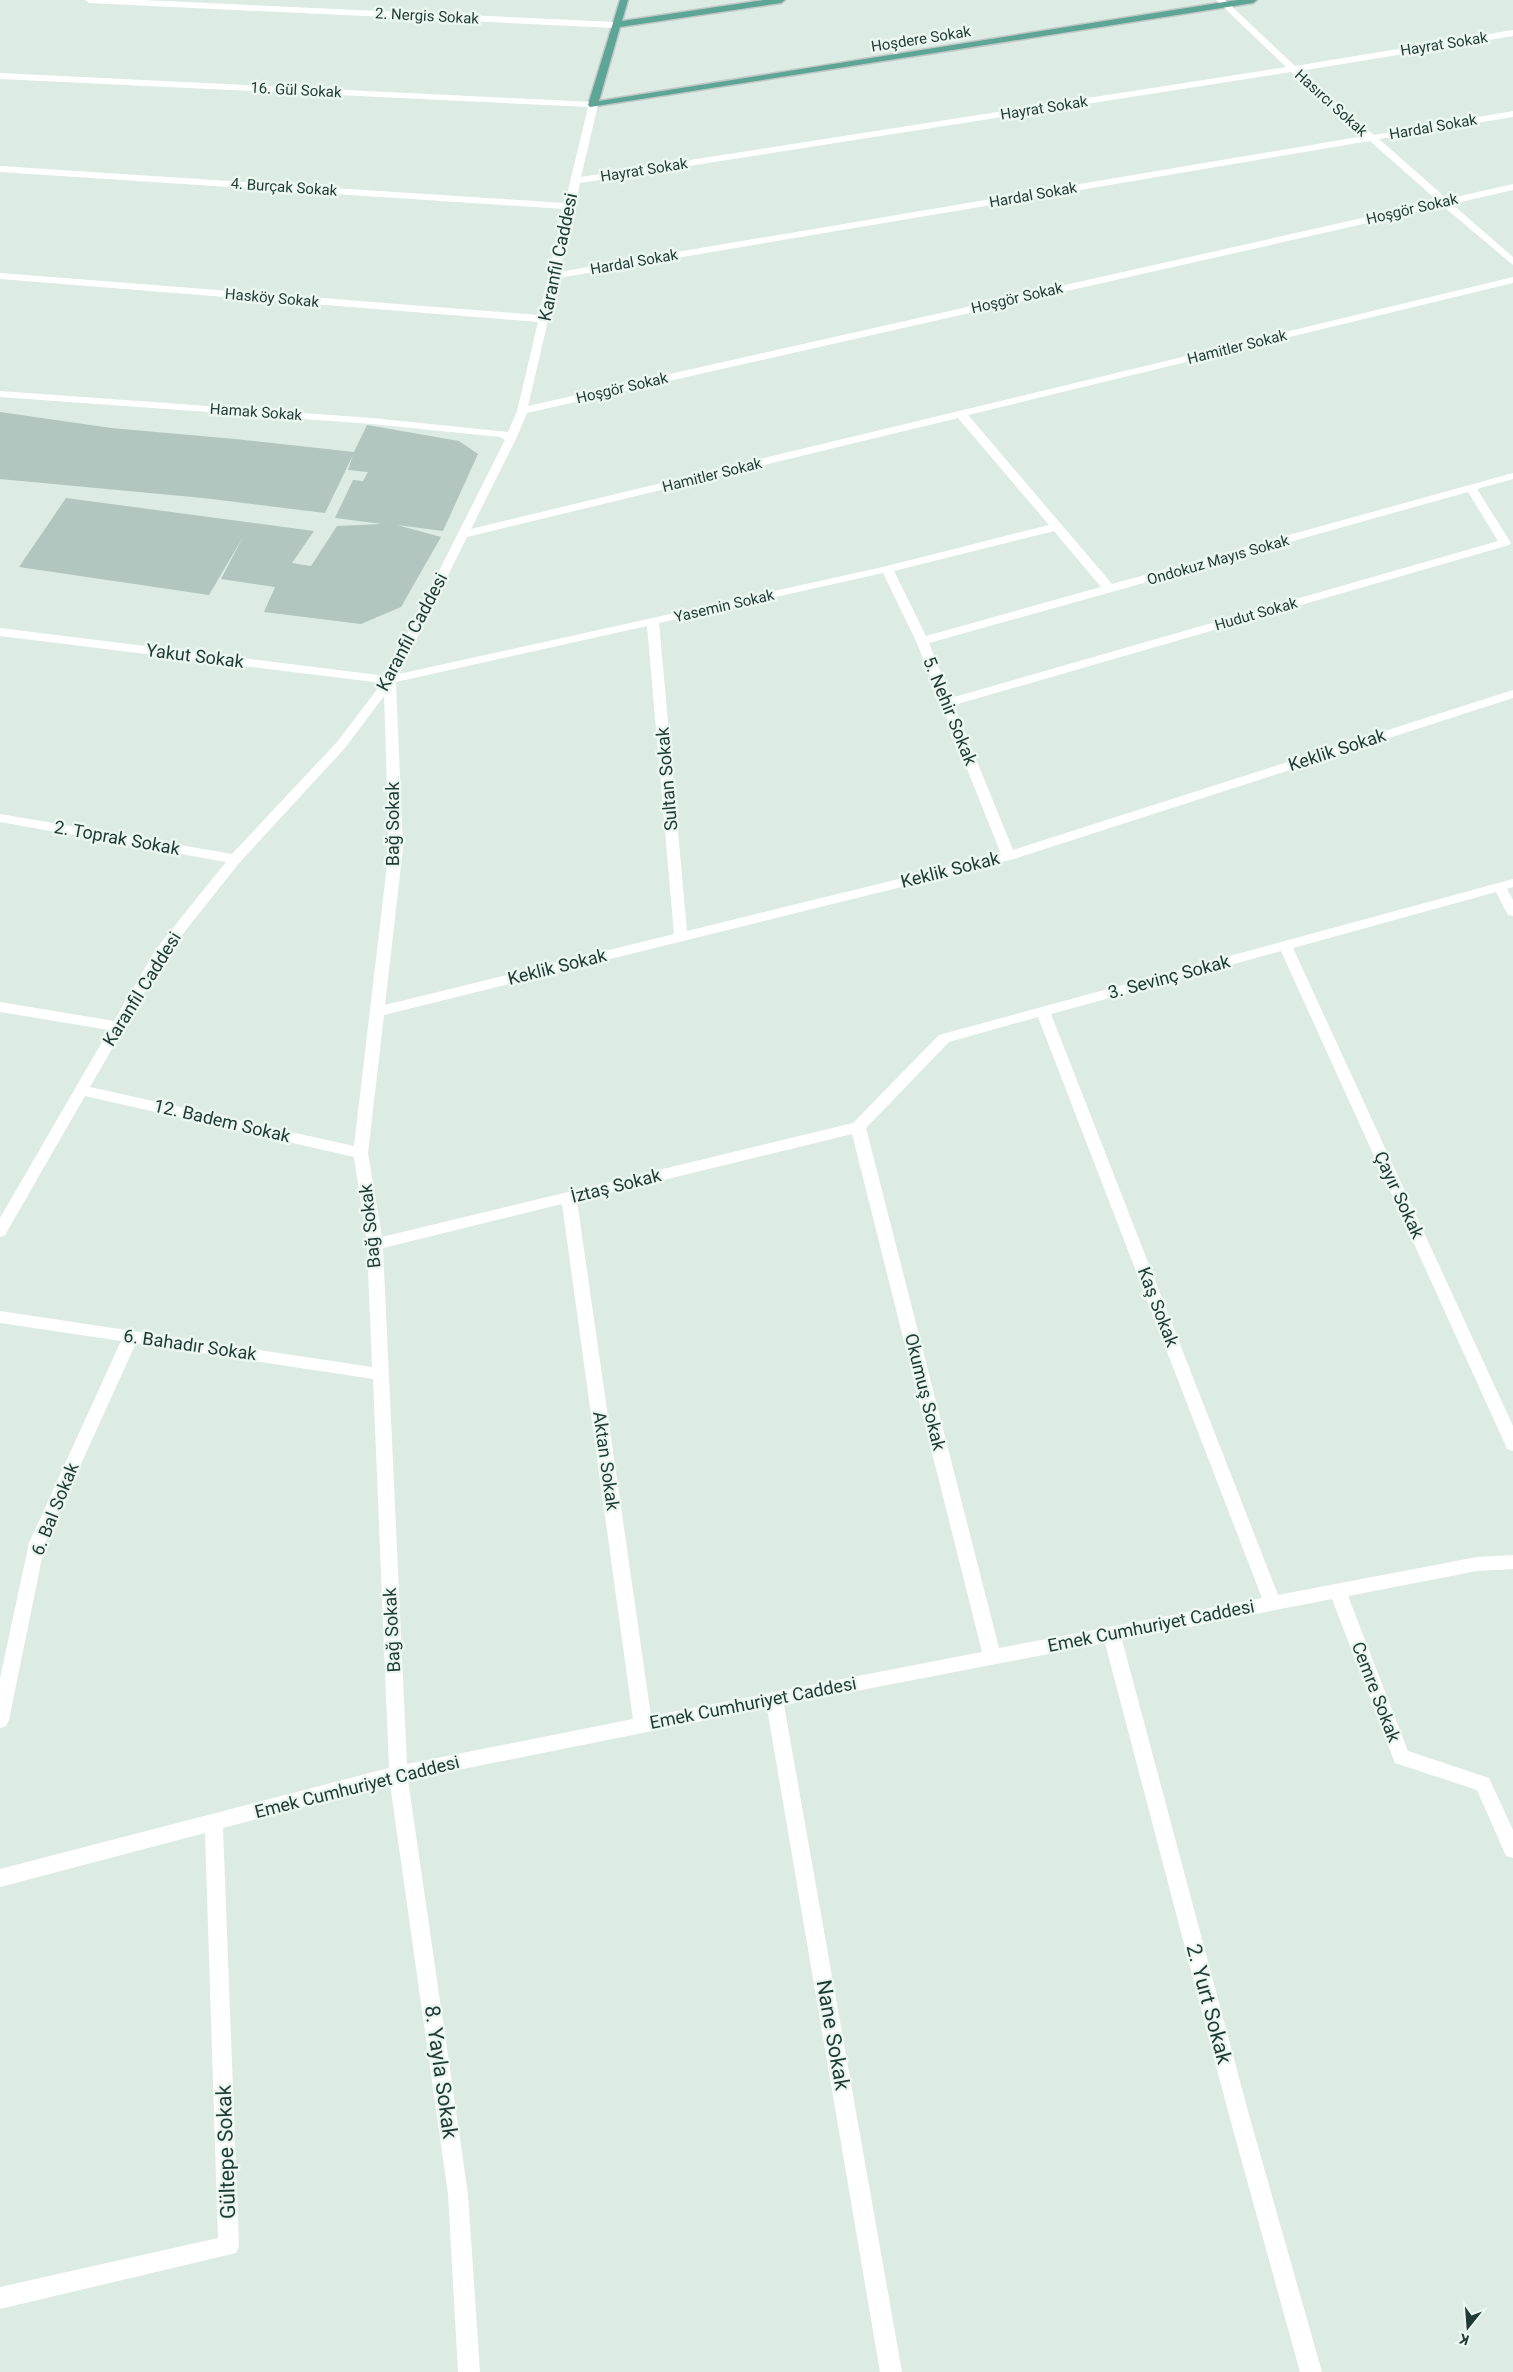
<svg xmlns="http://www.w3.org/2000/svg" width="1513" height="2372" font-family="Roboto,sans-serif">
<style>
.building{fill:#b2c5be}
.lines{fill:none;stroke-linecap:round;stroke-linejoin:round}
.major-casing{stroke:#c0c8c6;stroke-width:3}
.minor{fill:#fff;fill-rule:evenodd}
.major{fill:#5da595;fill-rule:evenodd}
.labels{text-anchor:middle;stroke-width:5;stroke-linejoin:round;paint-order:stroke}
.far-street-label{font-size:15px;fill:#1d3b34;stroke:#edf7f2}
.street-label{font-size:18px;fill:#1d3b34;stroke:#edf7f2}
.near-street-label{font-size:21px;fill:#1d3b34;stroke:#edf7f2}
</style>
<rect width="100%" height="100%" fill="#ddebe5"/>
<path class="building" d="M0,412l111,16 124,11 119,13 13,-27 92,16 19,13 -35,77 -46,-6 44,12 -40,70 -40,17 -97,-12 11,-25 -54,-8 22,-42 -34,58 -190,-28 47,-69 248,33 -22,32 19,3 26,-40 45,-2 -47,-6 18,-38 10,1 5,-9 -20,-2 5,-15 -28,58 -122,-15 -203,-19z"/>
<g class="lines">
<defs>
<path id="major" d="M620,0h8l-6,21 142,-21h21l-4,3 -161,24 -21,74 638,-101h20l-4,3 -663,104 -2,-2z"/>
</defs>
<use href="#major" class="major-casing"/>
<path class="minor" d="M85,0h58l472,22 4,3 -4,3 -526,-25z
M1216,0h9l70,66 218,-36v6l-213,35 74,64 139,-24v6l-134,22 68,60 66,-15v6l-61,14 61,53v8l-70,-59 -916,207 -11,26 -45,90 1042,-252v6l-545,132 144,169 401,-111v6l-36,10 34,54 -2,2 -555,160 59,145 500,-160v8l-499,161 -630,156 -16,138 14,84 471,-114 86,-88 574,-156v8l-6,2 6,11v16l-5,-1 -12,-23 -203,56 220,478v25l-6,-2 -2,-5 -224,-493 -230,63 227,581 199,-38 36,-2v14l-36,2 -129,25 60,155 81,27 24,52v28l-7,-2 -29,-66 -82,-27 -63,-164 -210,41 127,475 73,257h-22l-71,-257 -124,-472 -321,62 118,667h-22l-113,-664 -359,72 60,414 12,178h-22l-10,-178 -58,-410 -167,44 16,418 -3,7 -236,56v-22l218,-49 -13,-405 -205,54v-18l389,-101 -16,-389 -237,-36 -91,200 -36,177 -3,6 -6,2v-50l29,-135 92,-202 -121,-18v-12l372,56 -5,-123 -13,-87 -269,-61 -80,139 -5,2v-19l109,-188 -109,-18v-10l114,19 42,-72 70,-87 -226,-40v-8l232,40 105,-112 45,-59 -382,-47v-8l386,48 119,-236 -5,-3 -128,-13 -372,-27v-6l372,27 136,14 9,-21 21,-89 -538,-43v-6l539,42 25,-106 -564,-37v-6l565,37 23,-96 -588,-28v-6l593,29 5,3 -17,72 705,-110zM1291,72l73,64 -805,136 21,-89zM1370,141l68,60 -910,205 30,-128zM958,418l91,107 -162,41 -488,108 68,-137zM1468,492l30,49 -547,157 -22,-55zM1054,531l47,56 -175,49 -32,-65zM883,573l33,68 85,213 -314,77 -28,-308zM647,626l27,308 -289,71 18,-157 -7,-166zM384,696l5,152 -35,298 -264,-59 76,-132 74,-93 105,-114zM1038,1017l224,581 -263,50 -133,-520 83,-86zM852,1134l130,518 -331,64 -74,-515zM562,1204l71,515 -226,45 -24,-516z"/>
<use href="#major" class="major"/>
</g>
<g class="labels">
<g class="far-street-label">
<text transform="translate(427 16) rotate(3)" y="5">2. Nergis Sokak</text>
<text transform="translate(921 39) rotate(-9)" y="5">Hoşdere Sokak</text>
<text transform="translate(1444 44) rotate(-9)" y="5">Hayrat Sokak</text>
<text transform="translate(296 90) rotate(3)" y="5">16. Gül Sokak</text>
<text transform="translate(1331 103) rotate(42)" y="5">Hasırcı Sokak</text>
<text transform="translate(1044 108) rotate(-9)" y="5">Hayrat Sokak</text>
<text transform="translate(1433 127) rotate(-10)" y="5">Hardal Sokak</text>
<text transform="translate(644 170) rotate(-9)" y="5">Hayrat Sokak</text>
<text transform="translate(284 187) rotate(4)" y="5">4. Burçak Sokak</text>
<text transform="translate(1033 195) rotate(-10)" y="5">Hardal Sokak</text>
<text transform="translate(1412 209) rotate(-13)" y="5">Hoşgör Sokak</text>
<text transform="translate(634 262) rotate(-10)" y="5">Hardal Sokak</text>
<text transform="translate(272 298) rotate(5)" y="5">Hasköy Sokak</text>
<text transform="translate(1017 298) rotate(-13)" y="5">Hoşgör Sokak</text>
<text transform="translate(1237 347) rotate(-14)" y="5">Hamitler Sokak</text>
<text transform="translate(622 388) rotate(-13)" y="5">Hoşgör Sokak</text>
<text transform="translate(256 412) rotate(4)" y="5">Hamak Sokak</text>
<text transform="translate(712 475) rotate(-14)" y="5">Hamitler Sokak</text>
<text transform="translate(1218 560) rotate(-16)" y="5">Ondokuz Mayıs Sokak</text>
<text transform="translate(724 606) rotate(-13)" y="5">Yasemin Sokak</text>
<text transform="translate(1256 614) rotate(-16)" y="5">Hudut Sokak</text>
</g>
<g class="street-label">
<text transform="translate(558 257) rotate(-78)" y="6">Karanfil Caddesi</text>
<text transform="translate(412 632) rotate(-62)" y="6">Karanfil Caddesi</text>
<text transform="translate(195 656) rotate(7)" y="6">Yakut Sokak</text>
<text transform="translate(950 711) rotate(68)" y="6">5. Nehir Sokak</text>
<text transform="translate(1337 750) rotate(-18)" y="6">Keklik Sokak</text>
<text transform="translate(667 779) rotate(-95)" y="6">Sultan Sokak</text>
<text transform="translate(393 824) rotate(-90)" y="6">Bağ Sokak</text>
<text transform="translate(117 838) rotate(10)" y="6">2. Toprak Sokak</text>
<text transform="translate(950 870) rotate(-14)" y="6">Keklik Sokak</text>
<text transform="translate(557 967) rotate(-14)" y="6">Keklik Sokak</text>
<text transform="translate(1169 977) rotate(-15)" y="6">3. Sevinç Sokak</text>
<text transform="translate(142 989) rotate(-58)" y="6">Karanfil Caddesi</text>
<text transform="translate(222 1121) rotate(13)" y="6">12. Badem Sokak</text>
<text transform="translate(616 1186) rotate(-14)" y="6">İztaş Sokak</text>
<text transform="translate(1399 1195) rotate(65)" y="6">Çayır Sokak</text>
<text transform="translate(370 1226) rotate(-96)" y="6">Bağ Sokak</text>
<text transform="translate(1158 1307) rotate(69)" y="6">Kaş Sokak</text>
<text transform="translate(190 1345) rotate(8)" y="6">6. Bahadır Sokak</text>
<text transform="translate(925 1392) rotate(76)" y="6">Okumuş Sokak</text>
<text transform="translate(606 1461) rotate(82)" y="6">Aktan Sokak</text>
<text transform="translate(55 1509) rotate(-68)" y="6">6. Bal Sokak</text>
<text transform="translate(1151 1626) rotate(-11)" y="6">Emek Cumhuriyet Caddesi</text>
<text transform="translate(392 1630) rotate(-93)" y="6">Bağ Sokak</text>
<text transform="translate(1376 1692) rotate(69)" y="6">Cemre Sokak</text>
<text transform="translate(753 1703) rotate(-11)" y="6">Emek Cumhuriyet Caddesi</text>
<text transform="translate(357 1787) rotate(-14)" y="6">Emek Cumhuriyet Caddesi</text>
</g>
<g class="near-street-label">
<text transform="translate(1209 2004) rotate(75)" y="7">2. Yurt Sokak</text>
<text transform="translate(833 2035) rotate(80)" y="7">Nane Sokak</text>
<text transform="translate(441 2072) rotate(82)" y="7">8. Yayla Sokak</text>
<text transform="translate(226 2152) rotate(-92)" y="7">Gültepe Sokak</text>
</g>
</g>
<g transform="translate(1468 2327) rotate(197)" stroke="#edf7f2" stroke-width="4" paint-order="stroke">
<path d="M0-4L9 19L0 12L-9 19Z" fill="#1d3b34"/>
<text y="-8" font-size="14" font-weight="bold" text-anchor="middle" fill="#1d3b34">K</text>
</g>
</svg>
